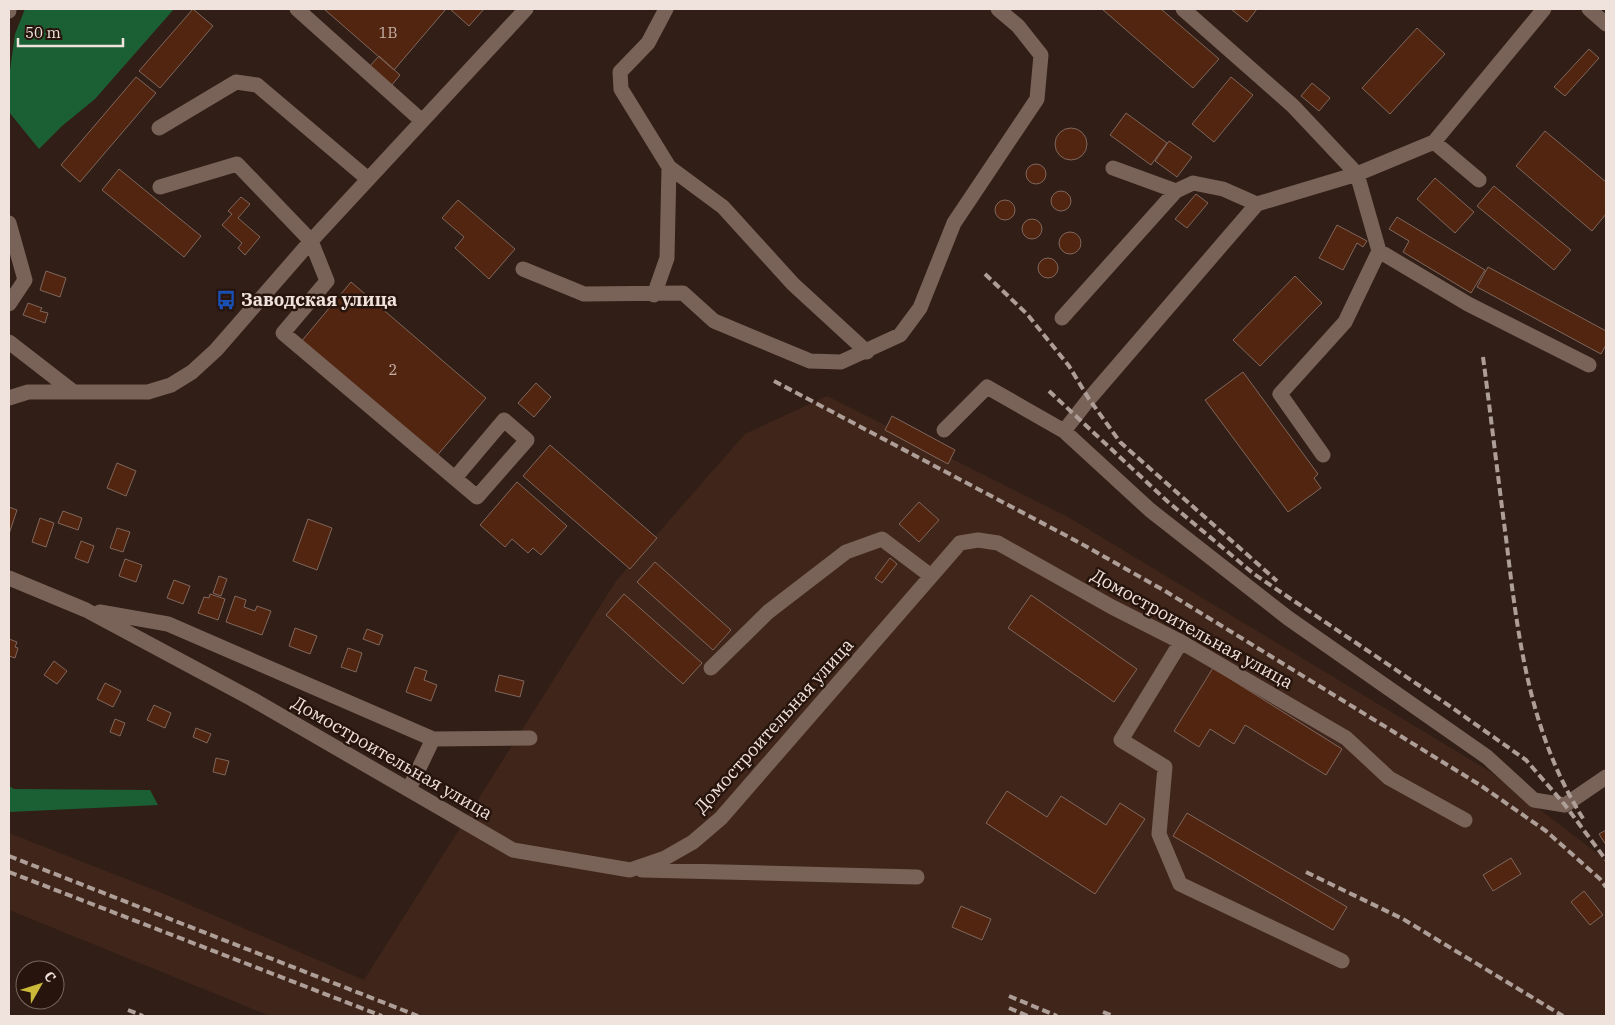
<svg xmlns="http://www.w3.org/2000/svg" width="1615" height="1025" font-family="'IBM Plex Serif',serif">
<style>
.built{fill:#40261a}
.forest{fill:#1b6034}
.building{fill:#522510;stroke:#7f675d}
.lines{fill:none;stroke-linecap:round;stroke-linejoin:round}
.minor{stroke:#796258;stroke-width:15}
.rail{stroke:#ae9e98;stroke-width:4;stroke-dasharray:8 4;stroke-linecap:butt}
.labels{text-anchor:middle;stroke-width:5;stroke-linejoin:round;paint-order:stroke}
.number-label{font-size:15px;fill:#c8b3a9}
.poi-label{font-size:18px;font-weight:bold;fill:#f0e2dc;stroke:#27150d;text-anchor:start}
.street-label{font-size:18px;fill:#f0e2dc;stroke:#27150d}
</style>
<rect width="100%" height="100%" fill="#311e16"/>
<path class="built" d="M827,396l241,121 421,254 117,89v156h-1336l-261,-106v-77l153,60 202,87 252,-399 129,-147z"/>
<path class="forest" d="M25,9h149l-79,90 -33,27 -23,23 -30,-37v-35l6,-43z
M9,786l5,3 136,1 8,15 -149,7z"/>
<path class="building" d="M193,9l20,17 -53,62 -21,-17z
M324,9h122l-52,61z
M450,9h34l-15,17z
M1102,9h59l58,50 -26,29z
M1231,9h26l-10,13z
M1417,28l28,26 -55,60 -28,-26z
M1589,49l10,9 -34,38 -11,-9z
M379,56l21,19 -9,11 -22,-19z
M136,77l20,16 -76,89 -19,-17z
M1231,77l22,18 -39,47 -22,-18z
M1312,83l18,15 -11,13 -18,-15z
M1126,113l41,30 -16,22 -41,-30z
M1055 144a16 16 0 1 1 32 0a16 16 0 1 1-32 0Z
M1545,131l61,51v32l-14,17 -76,-65z
M1169,141l23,16 -15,20 -22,-16z
M1026 174a10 10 0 1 1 20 0a10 10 0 1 1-20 0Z
M119,169l82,67 -17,21 -82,-67z
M1435,178l39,34 -19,21 -38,-34z
M1494,186l77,64 -17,20 -77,-64z
M1051 201a10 10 0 1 1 20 0a10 10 0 1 1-20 0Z
M1196,194l12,9 -21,25 -12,-9z
M241,197l9,7 -12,14 22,19 -15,18 -7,-7 4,-5 -20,-18 10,-11 -4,-3z
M995 210a10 10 0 1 1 20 0a10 10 0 1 1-20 0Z
M458,200l57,49 -26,30 -34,-31 9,-11 -22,-19z
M1397,217l88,53 -14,23 -68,-41 6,-11 -20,-12z
M1022 229a10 10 0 1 1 20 0a10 10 0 1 1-20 0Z
M1337,225l30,16 -4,6 -6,-4 -14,27 -24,-12z
M1059 243a11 11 0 1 1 22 0a11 11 0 1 1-22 0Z
M1038 268a10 10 0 1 1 20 0a10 10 0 1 1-20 0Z
M1488,267l118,64v14l-5,9 -124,-67z
M46,271l20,7 -6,19 -20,-7z
M1295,276l27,27 -62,63 -27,-26z
M351,282l135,116 -51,60 -135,-115z
M28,303l14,5 -2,3 8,2 -3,10 -22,-8z
M1243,372l75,102 -4,4 7,10 -33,24 -83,-112z
M536,383l15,14 -17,20 -16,-14z
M892,416l63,34 -7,14 -63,-34z
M550,445l107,93 -27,31 -107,-93z
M117,463l19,8 -10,25 -19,-8z
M517,482l50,44 -26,29 -8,-7 -5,5 -16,-14 -7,8 -25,-22z
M919,502l20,18 -20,22 -20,-18z
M9,507l8,3 -8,24z
M63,511l19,7 -4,12 -20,-7z
M40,518l14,5 -8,24 -14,-5z
M308,519l24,9 -15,42 -24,-9z
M117,528l13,4 -7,20 -13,-4z
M81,541l13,5 -6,17 -13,-5z
M890,558l7,6 -15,19 -7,-5z
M125,559l17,6 -6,17 -17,-6z
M655,562l76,68 -18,20 -76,-68z
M219,576l8,3 -6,17 -8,-3z
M174,580l16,6 -7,18 -16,-6z
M210,594l15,5 -7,21 -20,-7 6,-16 5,1z
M624,594l78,69 -19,21 -77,-69z
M1031,595l106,74 -23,33 -106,-74z
M235,596l11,4 -2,7 11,4 2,-5 14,5 -9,24 -36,-13z
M295,628l22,8 -7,18 -21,-8z
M367,629l16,6 -4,10 -16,-6z
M9,639l8,3 -2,5 3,1 -3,10 -6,-2z
M348,648l14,5 -6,19 -15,-5z
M54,661l13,10 -10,13 -13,-9z
M415,667l12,4 -3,9 13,5 -6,16 -25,-9z
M1213,668l129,81 -16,26 -81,-50 -11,19 -24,-15 -11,18 -25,-16z
M499,675l25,6 -4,16 -25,-6z
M105,683l16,8 -8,16 -16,-8z
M154,705l17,8 -6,15 -18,-8z
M115,719l10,4 -5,13 -10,-4z
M196,728l15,6 -4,9 -14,-6z
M216,758l13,3 -4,14 -12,-3z
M1007,791l40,26 14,-21 45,29 14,-22 25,16 -50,75 -109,-71z
M1187,813l160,94 -14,23 -160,-94z
M1606,830v15l-7,-11z
M1511,858l10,16 -28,17 -10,-16z
M1584,891l19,24 -13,10 -19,-23z
M961,906l30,13 -9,21 -30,-13z"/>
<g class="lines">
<path class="minor" d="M297,9l125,112
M666,9l-18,34 -28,29 1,17 48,78 54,40 70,77 74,68
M1183,9l110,97 64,68 22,77 89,53 121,61
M1589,9l17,15
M9,11v-2
M159,128l77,-46 21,3 111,94
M1434,142l45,38
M1113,168l63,23
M160,187l77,-23 74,77 16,40 -44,52 194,164 50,-57 -23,-20 -49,58
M9,223l16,57 -16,24
M523,269l61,25 99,-1 31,28 96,40 31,1 59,-27 20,-27 34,-85 83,-124 4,-44 -23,-29 -20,-17
M654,295l13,-37 2,-91
M1062,318l114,-127 17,-8 30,6 34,15
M9,342l62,48
M9,398l19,-6h120l23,-7 21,-13 24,-22 95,-109 215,-232
M944,430l43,-43 77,44 86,79 138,108 199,139 47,43 31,5 41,-28
M1064,431l25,-32 168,-195 100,-30 77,-32 110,-133
M1323,455l-43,-61 65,-72 34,-71
M9,578l77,32 166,89 261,151 117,20 35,-12 28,-16 28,-24 239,-275 18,-3 20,3 114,64 69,35 165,96 43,40 76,42
M100,612l68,12 265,115 -24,50
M1181,642l-60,98 44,27 -6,67 21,50 162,77
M711,668l57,-56 78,-60 36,-13 49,37
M433,739l97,-1
M642,870l275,7"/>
<path class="rail" d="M985,274l42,40 42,52 20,33 31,43 157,139
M1483,357c8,60 15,121 23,181 12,100 23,195 78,282
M774,381l306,162 85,48 315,194 66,46 54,48 6,8
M1049,391l118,110 87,73 197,133 75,53 39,45 41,55
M9,856l409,160
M9,872l373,144
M1306,872l97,47 160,97
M1009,996l48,20
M1009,1008l19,8
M128,1010l15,6
M1103,1012l10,4"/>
</g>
<defs>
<symbol id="bus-bare" viewBox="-9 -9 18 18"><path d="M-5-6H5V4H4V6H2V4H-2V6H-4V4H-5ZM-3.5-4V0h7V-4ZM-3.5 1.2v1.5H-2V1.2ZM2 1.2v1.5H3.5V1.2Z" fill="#1a4fb4" stroke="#27150d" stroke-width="2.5" paint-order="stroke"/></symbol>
</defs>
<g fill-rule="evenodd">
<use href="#bus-bare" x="212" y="286" width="28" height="28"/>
</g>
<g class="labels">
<g class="number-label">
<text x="388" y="38">1В</text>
<text x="393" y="375">2</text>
</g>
<g class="poi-label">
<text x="241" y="306">Заводская улица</text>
</g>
<g class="street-label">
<text transform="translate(1192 629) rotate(29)" y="6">Домостроительная улица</text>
<text transform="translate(774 726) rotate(-48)" y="6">Домостроительная улица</text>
<text transform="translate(392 758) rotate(30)" y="6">Домостроительная улица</text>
</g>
</g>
<rect width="1615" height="1025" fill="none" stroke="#f0e2dc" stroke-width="20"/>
<g transform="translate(40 985) rotate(51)"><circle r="24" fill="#27150d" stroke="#776760"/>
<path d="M0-4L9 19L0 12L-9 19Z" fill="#ccb939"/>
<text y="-8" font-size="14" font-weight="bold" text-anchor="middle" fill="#f0e2dc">С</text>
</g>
<path d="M18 38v8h105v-8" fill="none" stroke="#f0e2dc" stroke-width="2.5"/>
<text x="25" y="38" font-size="15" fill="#f0e2dc" stroke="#27150d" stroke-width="4" paint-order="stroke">50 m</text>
</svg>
